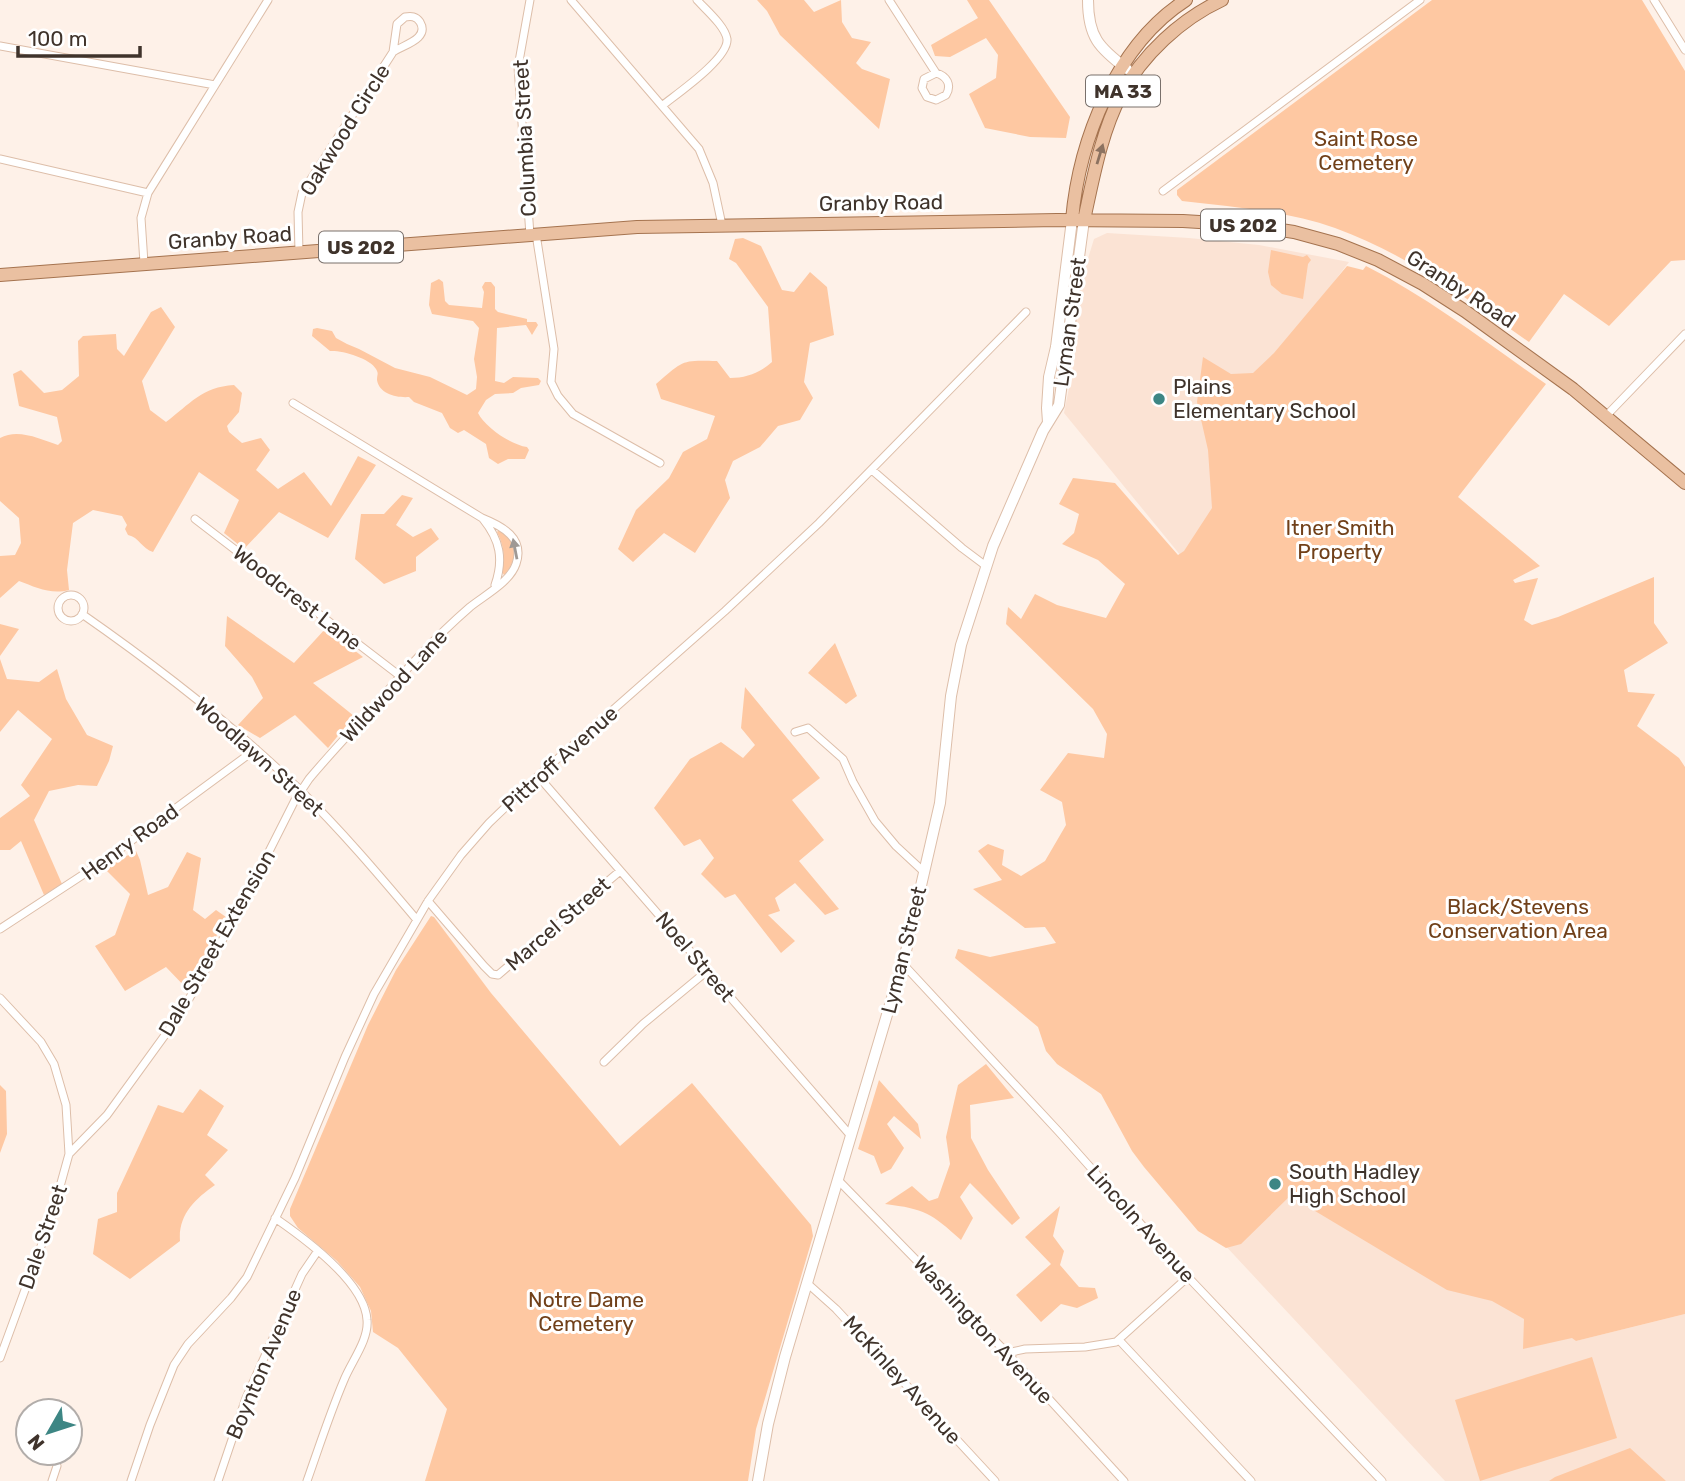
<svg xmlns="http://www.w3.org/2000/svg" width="1685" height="1481" font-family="Rubik,sans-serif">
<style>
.built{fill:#fbe3d4}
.green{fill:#fec8a2}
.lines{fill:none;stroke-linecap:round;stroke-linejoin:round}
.minor-casing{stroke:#ddbea9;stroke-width:9}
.secondary-casing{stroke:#ddbea9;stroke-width:12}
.primary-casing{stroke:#a5734f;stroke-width:14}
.minor{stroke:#fff;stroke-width:7}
.secondary{stroke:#fff;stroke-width:10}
.primary{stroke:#eac0a1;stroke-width:12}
.oneway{fill:#8c7260}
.oneway2{fill:#9f9995}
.poi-dot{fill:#3d8684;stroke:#fff;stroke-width:2.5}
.labels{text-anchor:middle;stroke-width:6;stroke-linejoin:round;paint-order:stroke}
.shield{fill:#fff;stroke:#79706b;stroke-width:2}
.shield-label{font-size:19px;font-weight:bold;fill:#3f332b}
.street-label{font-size:21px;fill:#3f332b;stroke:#fff}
.park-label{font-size:21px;fill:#714019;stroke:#fff}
.poi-label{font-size:21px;fill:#3f332b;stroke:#fff;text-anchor:start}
</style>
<rect width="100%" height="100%" fill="#fef1e8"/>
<path class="built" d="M1107,233l82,5 70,7 90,17 -93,122 -42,141 -33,31 -117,-143 11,-55v-39l7,-41 12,-39z
M1296,920l280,421 109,-27v167h-240l-238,-255z"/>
<path class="green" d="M757,0h47l10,12 27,-12 1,22 10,16 19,4 -15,21 6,6 28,10 -11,50 -99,-94 -13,-24z
M967,0h22l81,117 -4,21 -36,-1 -45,-9 -16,-34 27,-16 2,-23 -12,-17 -36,19 -15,-1 -4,-11 47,-27z
M1432,0h210l43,71v189l-14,1 -62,65 -45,-32 -35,48c-62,-43 -122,-88 -194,-114 -49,-17 -102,-21 -153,-27l-5,-6v-5z
M743,238l18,8 21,44 12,2 16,-20 17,15 7,48 -24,8 -6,39 9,16 -13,22 -22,6 -18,21 -27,14 -8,19 5,18 -35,55 -31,-20 -31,29 -15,-13 18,-39 33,-32 14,-26 24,-13 8,-23 -54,-17 -5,-15c28,-24 25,-24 61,-23l13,17c16,0 30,-5 42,-16l-4,-55 -32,-44 -7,-4 6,-20z
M1271,250l32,7 4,-2 4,5 -3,4 -5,35 -21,-5 -11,-9 -3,-13z
M1347,266l16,4 3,-4c65,33 121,77 180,118l-88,113 82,69 -27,14 2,3 23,-5 -14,42 8,5 26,-8 96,-40v46l14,20 -44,27 4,22 27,2 -18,32 42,32 6,9v547l-109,27 -4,-3 -49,11 1,-30 -32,-18 -45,-11 -157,-94 -49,48 -15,4 -28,-17 -54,-64 -12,-16 -31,-57 -44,-30 -11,-13 -8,-24 -83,-69 3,-9 32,8 66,-14 -11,-16 -20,1 -52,-39 29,-9 -24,-29 10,-7 16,6 -2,15 19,11 24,-15 21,-36 -4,-23 -22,-12 28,-37 36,5 3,-24 -14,-25 -87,-85 2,-17 13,12 14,-25 22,11 49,13 19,-34 -27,-24 -36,-16 12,-11 5,-19 -20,-10 14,-26 42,5 63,72 6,-4 28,-43 -4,-58 -11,-48 6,-45 28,17 22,-1 21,-20z
M439,279l4,3 2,19 4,4 33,3 2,-16 -2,-5 3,-5h6l4,5v22l3,3 25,6 4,1v3h9l2,3 -6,10 -6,-10 -29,3 -2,53 9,2 9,-6 25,1 3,3 -2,4 -18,3 -8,5 -18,1 -9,6 -8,13c7,14 33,32 49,34l2,3 -4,9h-17l-10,5 -9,-6 -3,-14 -22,-14 -6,3 -8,-5 -8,-15 -28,-11 -5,-5c-12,1 -30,-3 -32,-17 0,-6 2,-6 -1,-11 -6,-11 -35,-19 -46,-18l-18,-15 1,-7 4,-1 15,3 4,7 11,6 12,5 36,19 35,9 37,18 9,-6 1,-12 -3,-18 5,-31 -6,-7 -41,-7 -3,-9 2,-22z
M161,307l14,20 -33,54 8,29 16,12c24,-18 36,-35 68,-37l8,8 -3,19 -12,14 2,6 13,11 19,-5 9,12 -14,20 22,19 26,-17 27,34 27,-50 18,9 -48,73 -49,-26 -35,37 -20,-16 15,-33 -40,-28 -46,80c-11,-3 -14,-15 -25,-17l-3,-6 2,-4 -5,-9 -29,-6 -20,13 -6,47 2,20c-18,5 -34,-3 -50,-9l-19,17v-42l15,-1 6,-12 -2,-25 -19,-17v-63c18,-10 40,1 58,7l4,-4 -5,-24 -38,-11 -6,-32 8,-4 23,23 18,-3 17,-14 -1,-35 5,-5 33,-2 1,15 7,7 27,-44z
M402,495l11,3 -17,27 17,12 18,-9 8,11 -23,18v14l-32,13 -29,-25 6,-45h23z
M499,530c19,10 19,31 5,45l-2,-3c3,-14 2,-27 -5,-40z
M227,616l67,47 32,-35 37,29 -50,26 41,33 -26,32 -33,-33 -35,23 -22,-13 25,-27 -11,-21 -27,-31z
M0,624l19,5 -19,27z
M835,643l22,53 -11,8 -38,-31z
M0,659l7,20 32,3 18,-13 9,30 21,36 26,11 -4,15 -12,25 -19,-1 -29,6 -15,29 28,64 -18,11 -23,-54 -11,9h-10v-32l30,-22 -9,-11 31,-46 -34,-29 -18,22z
M745,687l75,91 -28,22 32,40 -25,21 40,48 -14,6 -30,-32 -20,15 5,13 -12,4 27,26 -14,12 -46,-59 -10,4 -24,-24 13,-16 -14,-19 -16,7 -30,-38 36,-49 31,-17 22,16 12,-13 -14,-17z
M136,851l4,9 8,35 20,-8 19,-35 14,6 -8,52 12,9 11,-9 10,7 -37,74 -23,-24 -41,24 -30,-45 20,-11 15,-41 -26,-26z
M431,916l3,1 57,76 129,153 72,-63 119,142 2,11 -57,193 -8,52h-323l22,-72 -49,-61 -25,-16 -2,-21 -11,-24 -23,-26 -39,-33 -8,-12v-7l78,-184 28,-55z
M986,1064l28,34 -44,7 1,33 17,32 32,48 -8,7 -42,-42 -10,14 13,21 -12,22c-30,-27 -36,-31 -76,-36l27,-18 17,15 9,-3 12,-34 -4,-27 12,-52z
M879,1080l39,44 3,15 -27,-23 -7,8 17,24 -13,21 -10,5 -7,-18 -16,-7z
M0,1085l6,6 1,43 -7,19z
M200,1089l24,17 -17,29 21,15 -23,25 10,10c-20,14 -37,30 -35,56l-50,38 -37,-25 5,-35 19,-7v-19l41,-88 25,8z
M1060,1206l-7,30 11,15 -4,14 19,22 16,1 3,10 -21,10 -16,-4 -20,18 -25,-27 35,-31 -26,-27z
M1592,1357l25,81 -137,43 -25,-81z
M1630,1448l36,33h-117l6,-4z"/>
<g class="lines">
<defs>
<path id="minor" d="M530,0l-12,67 12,168
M571,0l128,149 14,34 9,42
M889,0l47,73c11,3 16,12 10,22l-10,5 -9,-3 -5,-9 2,-9 12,-6
M1654,0l31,50
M405,17c6,-1 11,-1 15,5 10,17 -17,23 -27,30l4,-28z
M0,46l215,39
M663,105c15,-12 66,-47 64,-66 -2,-13 -21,-29 -30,-39
M0,159l148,34
M1163,191l257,-191
M536,234l18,115 -3,33 7,14 15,18 87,49
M299,252l-1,-40 4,-19 91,-141
M144,263l-3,-45 7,-25 120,-193
M1606,416l79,-82
M872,470l90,78 24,18
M195,519l205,157
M483,519c17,21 21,40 12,66
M58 608a13 13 0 1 1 26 0a13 13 0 1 1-26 0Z
M82,614c76,53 150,110 217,175 42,41 80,86 118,131
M795,732l13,-4 35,31 10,23 22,39 21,25 28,26
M538,776l313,360
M428,901l56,65 8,8 6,1 122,-104
M0,929l104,-68 152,-112
M903,964l156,168 129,145 194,204
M0,998l41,44 13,22 12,41 3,49 -18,65 -51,139
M604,1062l39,-38 64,-53
M69,1154l38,-39 74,-102 59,-104 55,-109 14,-21c20,-24 41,-46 61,-68 32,-37 63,-72 100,-104 15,-12 40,-25 46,-43 9,-26 -14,-38 -34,-46l-189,-115
M839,1181l168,172 117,128
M275,1218c29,20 90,64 92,102 2,20 -16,42 -23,60 -14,33 -25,67 -37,101
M807,1283l29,26 159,172
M1119,1340l132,141
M1007,1353l18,-4 60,-2 31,-5 72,-65
M52,1481l5,-15
M131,1481l19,-56 24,-60 14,-21 43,-46 16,-21 48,-99 50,-121 29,-63 54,-93 33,-46 28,-32 49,-47 187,-165 94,-88 207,-211
M218,1481l28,-83 56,-124 15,-22"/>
<path id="secondary" d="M1088,0c0,37 11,48 39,69
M1048,422l-1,-14 2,-31 7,-30 16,-127
M758,1481l10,-57 17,-67 121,-406 34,-148 11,-107 10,-51 32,-99 50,-115 16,-26 25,-185"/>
<path id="primary" d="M1072,220c7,-80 44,-175 114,-220
M1084,220c9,-41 17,-87 37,-125 21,-40 60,-76 101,-95
M0,275l637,-48 420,-7 126,1 65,4 46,7 44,12 40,16 45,24 42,27 108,78 112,94"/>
</defs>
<use href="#minor" class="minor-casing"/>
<use href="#secondary" class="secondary-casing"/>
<use href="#primary" class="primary-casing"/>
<use href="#minor" class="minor"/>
<use href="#secondary" class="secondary"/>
<use href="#primary" class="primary"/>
</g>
<defs><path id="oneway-solid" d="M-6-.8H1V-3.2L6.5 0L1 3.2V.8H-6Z" transform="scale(1.75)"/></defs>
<use class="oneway" href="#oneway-solid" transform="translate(1100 154) rotate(-73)"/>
<use class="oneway2" href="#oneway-solid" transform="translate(515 549) rotate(-101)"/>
<g class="poi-dot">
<circle cx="1159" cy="399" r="7"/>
<circle cx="1275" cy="1184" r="7"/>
</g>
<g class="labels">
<g class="shield">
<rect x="1086" y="75.5" width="74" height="31" rx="5"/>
<rect x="1201" y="209.5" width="84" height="31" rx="5"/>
<rect x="319" y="231.5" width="84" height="31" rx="5"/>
</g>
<g class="shield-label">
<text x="1123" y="98">MA 33</text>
<text x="1243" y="232">US 202</text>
<text x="361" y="254">US 202</text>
</g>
<g class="street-label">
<text transform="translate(345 130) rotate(-58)" y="7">Oakwood Circle</text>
<text transform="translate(525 138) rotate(-93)" y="7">Columbia Street</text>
<text transform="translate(881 203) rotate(-1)" y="7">Granby Road</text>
<text transform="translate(230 238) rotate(-4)" y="7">Granby Road</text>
<text transform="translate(1461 289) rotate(33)" y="7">Granby Road</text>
<text transform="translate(1070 322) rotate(-82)" y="7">Lyman Street</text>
<text transform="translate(297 598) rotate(38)" y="7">Woodcrest Lane</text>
<text transform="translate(394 686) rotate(-47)" y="7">Wildwood Lane</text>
<text transform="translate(259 757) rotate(42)" y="7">Woodlawn Street</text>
<text transform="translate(560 759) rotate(-42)" y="7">Pittroff Avenue</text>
<text transform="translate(130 842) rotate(-36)" y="7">Henry Road</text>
<text transform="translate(558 924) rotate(-41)" y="7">Marcel Street</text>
<text transform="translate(217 943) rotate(-60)" y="7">Dale Street Extension</text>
<text transform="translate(904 950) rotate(-76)" y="7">Lyman Street</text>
<text transform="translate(695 957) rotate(50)" y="7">Noel Street</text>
<text transform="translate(1141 1224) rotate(48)" y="7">Lincoln Avenue</text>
<text transform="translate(43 1237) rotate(-71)" y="7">Dale Street</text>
<text transform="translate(983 1330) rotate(47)" y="7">Washington Avenue</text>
<text transform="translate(264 1364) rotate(-67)" y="7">Boynton Avenue</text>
<text transform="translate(902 1380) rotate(48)" y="7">McKinley Avenue</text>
</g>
<g class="park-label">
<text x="1366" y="146">Saint Rose<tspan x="1366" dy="24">Cemetery</tspan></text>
<text x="1340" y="535">Itner Smith<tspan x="1340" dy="24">Property</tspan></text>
<text x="1518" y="914">Black/Stevens<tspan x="1518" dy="24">Conservation Area</tspan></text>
<text x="586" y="1307">Notre Dame<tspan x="586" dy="24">Cemetery</tspan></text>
</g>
<g class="poi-label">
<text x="1173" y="394">Plains<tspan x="1173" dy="24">Elementary School</tspan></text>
<text x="1289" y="1179">South Hadley<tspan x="1289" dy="24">High School</tspan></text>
</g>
</g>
<g transform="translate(49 1432) rotate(231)"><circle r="33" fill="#ffffff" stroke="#b2adaa" stroke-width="2"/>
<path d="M0-5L12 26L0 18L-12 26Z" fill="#3d8684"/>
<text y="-10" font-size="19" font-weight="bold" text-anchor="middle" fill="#3f332b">N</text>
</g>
<path d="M18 46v10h122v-10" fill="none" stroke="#3f332b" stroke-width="3.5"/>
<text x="28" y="46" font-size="21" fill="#3f332b" stroke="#ffffff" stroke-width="5" paint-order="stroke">100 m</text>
</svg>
